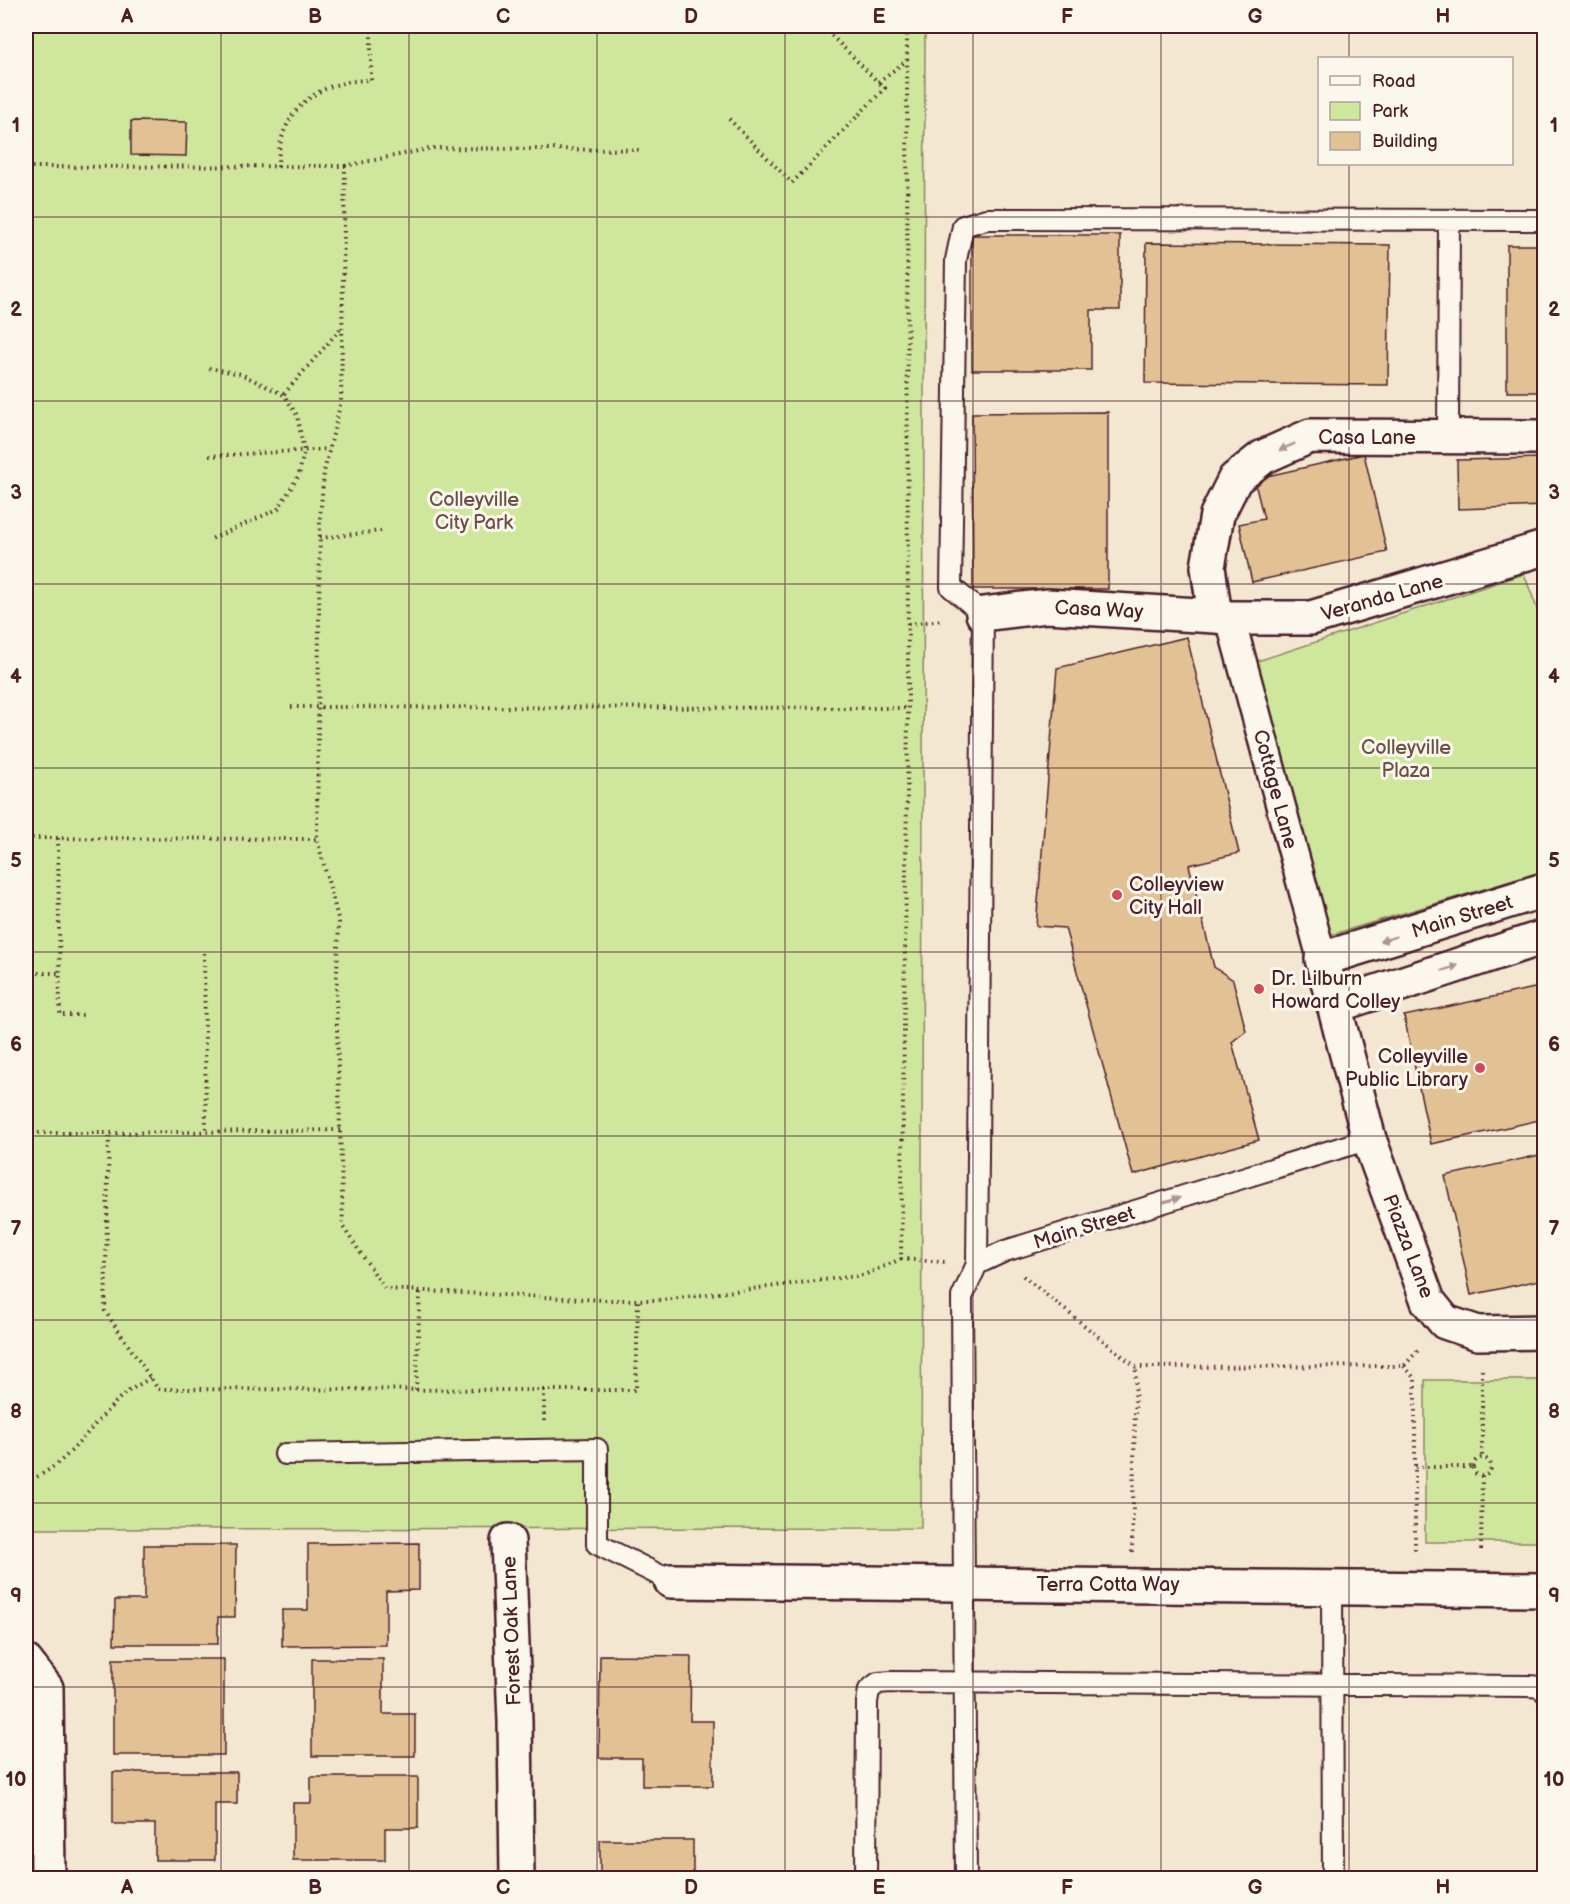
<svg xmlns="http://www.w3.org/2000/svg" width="1570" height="1904" font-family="'Balsamiq Sans',sans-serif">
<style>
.green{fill:#cee79c;stroke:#8c8364;stroke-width:1.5}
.building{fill:#e2c294;stroke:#4a1f2b;stroke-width:1.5}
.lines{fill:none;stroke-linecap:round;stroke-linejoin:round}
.service-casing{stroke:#4a1f2b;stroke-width:24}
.pedestrian-casing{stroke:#4a1f2b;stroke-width:33}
.minor-casing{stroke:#4a1f2b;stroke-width:38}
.path{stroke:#4a1f2b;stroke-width:4;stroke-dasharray:1.5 4.5;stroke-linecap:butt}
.service{stroke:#fbf7ec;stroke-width:20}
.pedestrian{stroke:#fbf7ec;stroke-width:28}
.minor{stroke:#fbf7ec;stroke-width:33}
.oneway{fill:#ab9695}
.grid{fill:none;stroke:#4a1f2b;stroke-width:1.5;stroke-opacity:0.55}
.poi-dot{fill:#d1495b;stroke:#fbf7ec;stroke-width:2}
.labels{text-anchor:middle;stroke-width:6;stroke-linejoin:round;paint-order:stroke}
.street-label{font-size:20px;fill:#4a1f2b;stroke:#fbf7ec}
.park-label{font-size:20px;fill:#6b5147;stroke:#fbf7ec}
.poi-label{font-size:20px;fill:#4a1f2b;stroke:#fbf7ec;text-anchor:start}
.neatline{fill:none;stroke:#4a1f2b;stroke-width:2}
.grid-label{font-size:20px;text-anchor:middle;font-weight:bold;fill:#4a1f2b}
</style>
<rect width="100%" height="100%" fill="#f4e7d2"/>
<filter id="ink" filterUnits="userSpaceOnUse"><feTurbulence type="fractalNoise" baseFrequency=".0167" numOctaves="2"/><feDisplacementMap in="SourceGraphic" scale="12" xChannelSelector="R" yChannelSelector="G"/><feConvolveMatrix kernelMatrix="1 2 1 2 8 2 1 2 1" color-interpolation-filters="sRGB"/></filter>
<g filter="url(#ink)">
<path class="green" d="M26,26h899l-4,1502 -895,1z
M1524,574l20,53v244l-230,69 -78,-272z
M1425,1380h118v162h-118z"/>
<path class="building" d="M131,121l56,1 -1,34 -55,-1z
M972,235h148v75h-29v60h-119z
M1146,243l244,2 -2,140 -243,-2z
M1507,245h37v147h-37z
M1108,412v177h-135l-1,-176z
M1364,454l23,98 -135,30 -13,-58 25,-5 -10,-40z
M1544,458v48l-86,3 -1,-49z
M1187,637l52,216 -50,12 25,102 19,13 13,51 -14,11 27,98 -126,35 -68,-247 -29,-2 21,-258z
M1544,986v133l-113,25 -27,-128z
M1544,1154v125l-73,16 -26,-119z
M419,1543v47l-33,1v54l-104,1v-36h26v-66z
M144,1545h92l-1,72h-17v27h-104l1,-44h29z
M600,1655l91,1 -1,65h23v65h-71v-28h-43z
M113,1659h111v96h-111z
M312,1659h71v55h32v42h-103z
M113,1772h124v32h-22v56h-60v-36h-42z
M311,1777h107v51h-33v32h-92v-57h18z
M600,1840h93v38h-93z"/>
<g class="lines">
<defs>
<path id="service" d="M1448,437l1,-217
M977,1264l6,-650 -32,-27 5,-327 7,-34 23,-7 558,1
M285,1454l312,-5v95l74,37
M1332,1586l1,292
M866,1878l1,-176 2,-12 9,-7 13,-1 638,4 12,1 3,4
M966,1878l-4,-581 15,-33 28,-13 364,-112"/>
<path id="pedestrian" d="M1230,618l92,341"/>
<path id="minor" d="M983,614l64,-8 168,10 15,2h81l233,-70
M1215,616l-7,-49 9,-52 18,-36 28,-22 47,-21 234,1
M1544,890l-222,69 47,180 59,162 17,21 33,11 66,-1
M1334,1006l210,-69
M508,1541l7,180 2,157
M671,1581l873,9
M26,1662l20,26 2,190"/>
</defs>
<use href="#service" class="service-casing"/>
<use href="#pedestrian" class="pedestrian-casing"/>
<use href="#minor" class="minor-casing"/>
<path class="path" d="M823,27l55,55 28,-21
M729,119l63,64 93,-95 -7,-6
M345,166l88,-18 207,2
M26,167l319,-1 -4,235 -17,71 -4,45 -3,322 22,83 -3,74 7,231 42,62 218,11h59l202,-25 37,-16 7,-544 -1,-689
M278,167c0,-57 39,-87 93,-87v-54
M209,368l32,6 43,21 13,20 7,36 -5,24 -21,34 -69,31
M284,394l58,-67
M209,456l120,-7
M320,538l61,-7
M908,624l35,-4
M291,707l617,1
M26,838l291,1
M58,838l2,177h26
M204,953l2,179
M26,973h34
M340,1130l-231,3 -4,178 53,78 386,1
M26,1133h83
M901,1259l44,3
M1023,1276l113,91 268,-1 16,-18
M1404,1366l11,13v174
M1482,1370v89
M416,1390l4,-99
M544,1421v-31h92l2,-90
M1473 1467a9 9 0 1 1 18 0a9 9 0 1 1-18 0Z
M1415,1467h58
M26,1482c43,-18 58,-49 90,-80 9,-10 23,-17 34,-24
M1481,1550l1,-74
M1132,1552l4,-185"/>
<use href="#service" class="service"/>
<use href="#pedestrian" class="pedestrian"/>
<use href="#minor" class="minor"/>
</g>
<defs><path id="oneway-solid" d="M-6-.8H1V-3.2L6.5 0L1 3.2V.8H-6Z" transform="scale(1.5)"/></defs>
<g class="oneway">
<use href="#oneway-solid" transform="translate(1287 447) rotate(156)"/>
<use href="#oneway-solid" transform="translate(1388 939) rotate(163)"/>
<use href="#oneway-solid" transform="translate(1450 968) rotate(-18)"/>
<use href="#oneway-solid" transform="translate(1172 1200) rotate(-17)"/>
</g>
</g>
<path class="grid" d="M221,26v1852M409,26v1852M597,26v1852M785,26v1852M973,26v1852M1161,26v1852M1349,26v32M1349,164v1714M26,217h1518M26,401h1518M26,584h1518M26,768h1518M26,952h1518M26,1136h1518M26,1320h1518M26,1503h1518M26,1687h1518"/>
<g class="poi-dot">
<circle cx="1117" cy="895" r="6"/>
<circle cx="1259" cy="989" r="6"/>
<circle cx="1480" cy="1068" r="6"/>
</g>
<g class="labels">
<g class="street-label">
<text x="1367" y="444">Casa Lane</text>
<text transform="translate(1382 597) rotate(-16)" y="7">Veranda Lane</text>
<text transform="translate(1099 609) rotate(3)" y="7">Casa Way</text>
<text transform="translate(1276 789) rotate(75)" y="7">Cottage Lane</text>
<text transform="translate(1462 916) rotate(-17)" y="7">Main Street</text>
<text transform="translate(1084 1227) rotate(-17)" y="7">Main Street</text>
<text transform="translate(1409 1246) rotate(69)" y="7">Piazza Lane</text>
<text x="1108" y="1591">Terra Cotta Way</text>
<text transform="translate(511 1631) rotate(-92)" y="7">Forest Oak Lane</text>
</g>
<g class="park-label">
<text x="474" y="506">Colleyville<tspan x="474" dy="23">City Park</tspan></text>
<text x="1406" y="754">Colleyville<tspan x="1406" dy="23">Plaza</tspan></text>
</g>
<g class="poi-label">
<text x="1129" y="891">Colleyview<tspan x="1129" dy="23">City Hall</tspan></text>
<text x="1271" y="985">Dr. Lilburn<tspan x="1271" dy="23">Howard Colley</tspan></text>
<text x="1468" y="1063" text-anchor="end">Colleyville<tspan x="1468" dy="23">Public Library</tspan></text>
</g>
</g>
<rect width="1570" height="1904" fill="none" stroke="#fbf7ec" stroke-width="66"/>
<rect x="1318" y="57" width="195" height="108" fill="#fbf7ec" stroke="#b4a19f" stroke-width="1.5"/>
<rect x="1330" y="76" width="30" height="9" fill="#fbf7ec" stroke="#b4a19f" stroke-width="1.5"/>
<text x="1372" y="87" font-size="18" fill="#4a1f2b">Road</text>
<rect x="1330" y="102" width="30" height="18" fill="#cee79c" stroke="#b4a19f" stroke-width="1.5"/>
<text x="1372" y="117" font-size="18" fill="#4a1f2b">Park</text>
<rect x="1330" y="132" width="30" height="18" fill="#e2c294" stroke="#b4a19f" stroke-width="1.5"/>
<text x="1372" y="147" font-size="18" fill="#4a1f2b">Building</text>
<rect x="33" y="33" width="1504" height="1838" class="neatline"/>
<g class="grid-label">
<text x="127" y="23">A</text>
<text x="315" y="23">B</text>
<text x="503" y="23">C</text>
<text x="691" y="23">D</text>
<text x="879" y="23">E</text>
<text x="1067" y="23">F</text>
<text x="1255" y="23">G</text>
<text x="1443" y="23">H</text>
<text x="16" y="132">1</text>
<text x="1554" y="132">1</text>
<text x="16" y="316">2</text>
<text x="1554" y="316">2</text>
<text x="16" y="499">3</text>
<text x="1554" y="499">3</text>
<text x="16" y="683">4</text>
<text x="1554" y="683">4</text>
<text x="16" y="867">5</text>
<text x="1554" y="867">5</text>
<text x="16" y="1051">6</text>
<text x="1554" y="1051">6</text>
<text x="16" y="1235">7</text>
<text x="1554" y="1235">7</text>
<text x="16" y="1418">8</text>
<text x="1554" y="1418">8</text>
<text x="16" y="1602">9</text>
<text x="1554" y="1602">9</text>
<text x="16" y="1786">10</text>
<text x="1554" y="1786">10</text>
<text x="127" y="1894">A</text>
<text x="315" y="1894">B</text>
<text x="503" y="1894">C</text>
<text x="691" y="1894">D</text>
<text x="879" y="1894">E</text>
<text x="1067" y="1894">F</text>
<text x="1255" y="1894">G</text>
<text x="1443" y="1894">H</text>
</g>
</svg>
